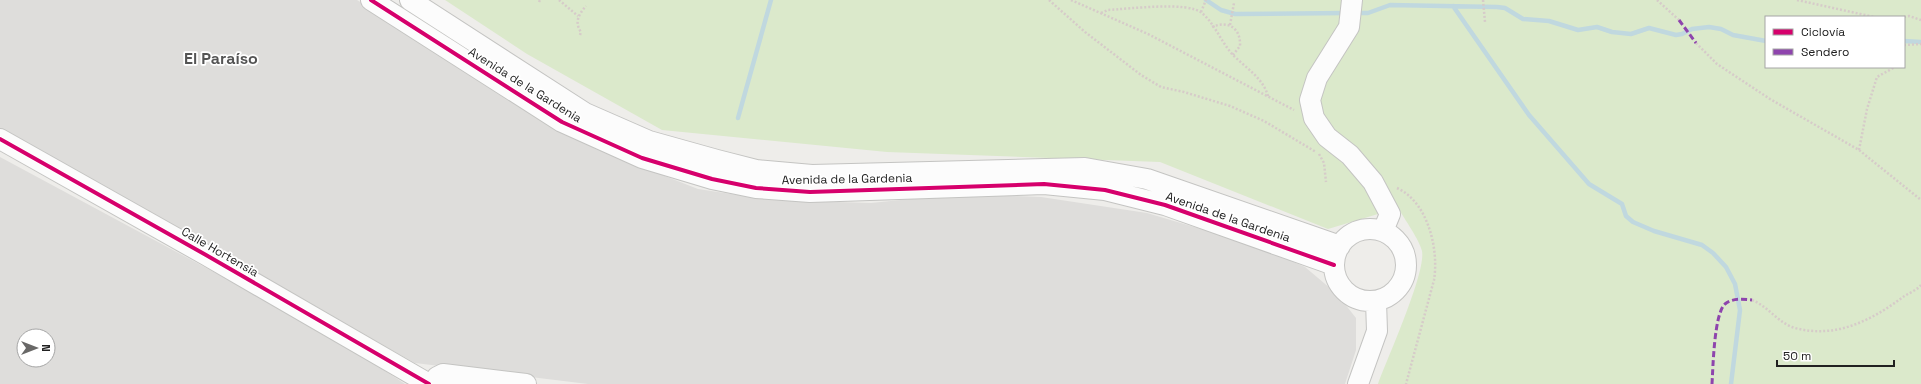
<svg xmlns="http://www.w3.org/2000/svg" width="1921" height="384" font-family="'Space Grotesk',sans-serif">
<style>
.residential{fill:#dedddb;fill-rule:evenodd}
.grass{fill:#dbe9cb;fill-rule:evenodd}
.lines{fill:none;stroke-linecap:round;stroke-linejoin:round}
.stream{stroke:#c0d8df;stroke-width:4.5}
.minor-casing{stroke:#c4c4c2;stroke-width:22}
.path{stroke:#d6cbc9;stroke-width:2.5;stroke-dasharray:2 2;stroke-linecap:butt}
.minor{stroke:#fcfcfc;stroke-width:20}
.quiet{stroke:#8e44ad;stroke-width:3;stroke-dasharray:6 3;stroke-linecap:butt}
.cycleway-casing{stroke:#fff;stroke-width:6}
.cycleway{stroke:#d6006c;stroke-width:4}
.labels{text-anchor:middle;stroke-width:3.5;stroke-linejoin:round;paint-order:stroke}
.street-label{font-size:12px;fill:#212121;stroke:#fff}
.district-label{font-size:16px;font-weight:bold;fill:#545454;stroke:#fff}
</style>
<rect width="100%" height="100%" fill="#eeedea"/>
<path class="residential" d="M0,0h357l239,149 102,40 72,11 101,3 89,-9 81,3 106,16 108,32 50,22 32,27 19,24v32l-11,34h-757l-173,-21 -415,-231z
M0,157l277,149 90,53 38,25h-405zM24,336h24v24h-24z"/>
<path class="grass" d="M445,0h1476v384h-543c9,-25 48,-111 44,-133 -2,-10 -18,-33 -24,-43l-70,21 -168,-67 -273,-10 -225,-22 -135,-76zM1766,17h138v50h-138z"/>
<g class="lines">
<path class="stream" d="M1206,0l15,10 14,4 112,-1
M1453,6l76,109 60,69 33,20 4,12 7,6 21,9 48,14 11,8 13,14 9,17 5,26 -9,74
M1356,13h12l22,-8 107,2 8,1 18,11 26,2 29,9 19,-3 15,5 19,2 18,-6 27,7 6,-1 10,-5 17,-2 12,2 12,6 33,6
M1904,41l17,1
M738,118l33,-118"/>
<defs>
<path id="minor" d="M371,0l191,122 80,36 70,21 44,9 54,4 234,-8 61,6 60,15 169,60
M410,0l175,113 64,28 68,19 39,10 56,5 273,-7 62,11 193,67
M1352,0l-3,27 -32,51 -7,22 4,18 13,19 23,18 23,27 17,32 -7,17
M0,139l206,116 223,129
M1334 265a36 36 0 1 1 72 0a36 36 0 1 1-72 0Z
M433,384l4,-7 6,-3 83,10
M1358,384l19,-53 -1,-30"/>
</defs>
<use href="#minor" class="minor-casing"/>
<path class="path" d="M559,0l19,16
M1049,0l36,32 56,43 20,12 23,5 46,14 34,15 52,31
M1071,0l77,34 146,76
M1483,0l2,22
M1657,0l22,20
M1797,0l77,17
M539,2l1,-2
M1201,12l5,-12
M1101,13l7,-3c20,-1 80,-9 94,3 13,11 19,29 31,42 13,13 30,23 35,41
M1904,17l5,-1 12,4
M1230,25l4,-22
M1212,27c16,-7 29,1 28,19l-7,9
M580,35l1,-3c-7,-10 -2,-18 5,-26
M1696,43l21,21 53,35 89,51 62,50
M1904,45l17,-1
M1859,150l8,-41 10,-32 18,-10
M1319,154l5,9 2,19
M1397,188c31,14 42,61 37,92l-28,104
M1752,300c17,7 26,23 43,28 41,11 77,-8 108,-31 6,-4 14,-7 18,-12"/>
<use href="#minor" class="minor"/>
<path class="quiet" d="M1679,20l17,23
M1712,384c1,-16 2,-70 13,-80 7,-6 18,-5 27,-4"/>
<defs>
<path id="cycleway" d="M371,0l191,122 80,36 70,21 44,9 54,4 234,-8 61,6 60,15 169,60
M0,139l206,116 223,129"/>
</defs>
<use href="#cycleway" class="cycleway-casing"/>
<use href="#cycleway" class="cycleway"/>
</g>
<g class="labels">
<g class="street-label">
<text transform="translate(525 85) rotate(32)" y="4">Avenida de la Gardenia</text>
<text transform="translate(847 179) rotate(-1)" y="4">Avenida de la Gardenia</text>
<text transform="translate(1228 217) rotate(19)" y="4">Avenida de la Gardenia</text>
<text transform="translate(220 252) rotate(30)" y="4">Calle Hortensia</text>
</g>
<g class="district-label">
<text x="221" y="64">El Paraíso</text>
</g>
</g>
<rect x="1765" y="16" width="140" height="52" fill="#ffffff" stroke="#a6a6a6"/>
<rect x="1773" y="29" width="20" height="6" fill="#d6006c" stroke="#a6a6a6"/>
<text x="1801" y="36" font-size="12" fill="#212121">Ciclovía</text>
<rect x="1773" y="49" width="20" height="6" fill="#8e44ad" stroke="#a6a6a6"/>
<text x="1801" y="56" font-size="12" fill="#212121">Sendero</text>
<g transform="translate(36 348) rotate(90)"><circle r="19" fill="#ffffff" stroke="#a6a6a6"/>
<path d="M0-3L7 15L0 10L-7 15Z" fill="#696867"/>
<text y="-6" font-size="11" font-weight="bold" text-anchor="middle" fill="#212121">N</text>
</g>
<path d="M1777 360v6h117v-6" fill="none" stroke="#212121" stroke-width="2"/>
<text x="1783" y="360" font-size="12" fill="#212121" stroke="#ffffff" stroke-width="3" paint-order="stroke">50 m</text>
</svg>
